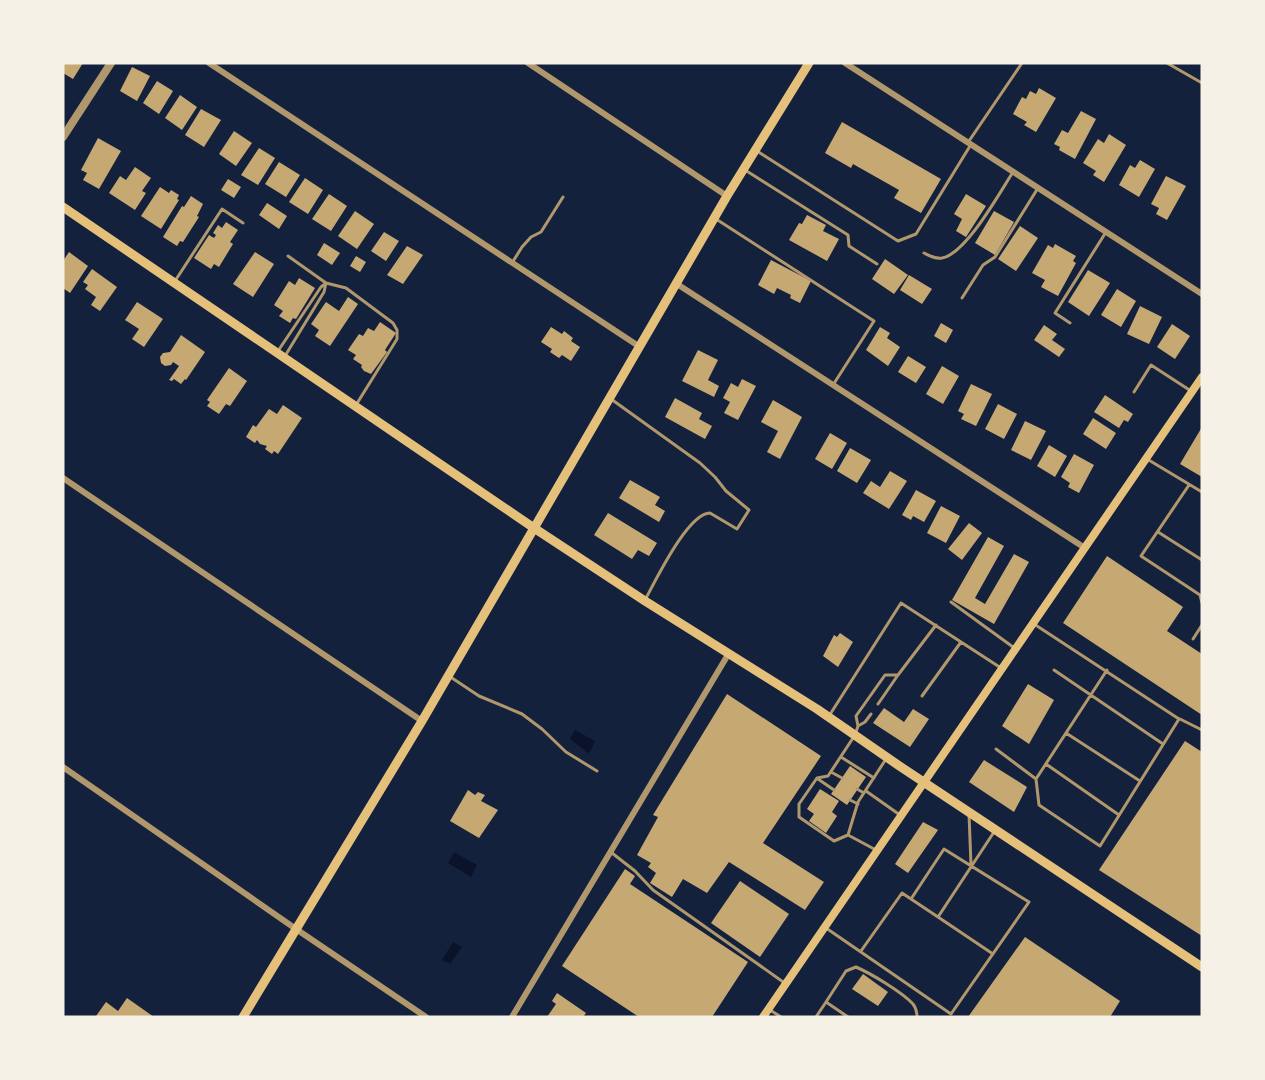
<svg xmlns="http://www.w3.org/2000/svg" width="1265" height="1080" font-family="'Varela Round',sans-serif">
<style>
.water{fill:#0b132b}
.building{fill:#c6a872}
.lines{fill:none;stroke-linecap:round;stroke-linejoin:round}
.service{stroke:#b1986c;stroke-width:3}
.minor{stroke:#b1986c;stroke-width:6}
.tertiary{stroke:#b1986c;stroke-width:8}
.secondary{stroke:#e5c07b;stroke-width:8}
.primary{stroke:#e5c07b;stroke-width:9}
</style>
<rect width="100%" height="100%" fill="#14213d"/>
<path class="water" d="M575,730l20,11 -5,11 -2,1 -18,-14z
M454,852l23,13 -6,12 -23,-14z
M453,942l9,5 -12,17 -8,-4z"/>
<path class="building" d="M63,63h20l-10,16 -10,-6z
M132,67l18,9 -13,25 -17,-10z
M157,81l16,10 -14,23 -16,-11z
M1039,88l17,10 -20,34 -12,-7 3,-3 -14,-8 9,-17 4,2 4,-8 6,3z
M180,95l17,12 -15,23 -17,-12z
M201,109l20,11 -17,27 -19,-12z
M1081,111l15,8 -21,40 -16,-9 1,-3 -6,-3 8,-14 6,3z
M842,122l99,57 -20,34 -27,-15 5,-8 -46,-26 -2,4 -26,-15z
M234,131l18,12 -16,23 -17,-12z
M1109,134l17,11 -22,37 -11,-7 3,-4 -13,-8 15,-24 6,4z
M98,138l23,13 -22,38 -16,-9 4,-7 -6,-3z
M259,148l16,10 -17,27 -17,-10z
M1140,160l15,9 -16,28 -20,-12 11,-20 5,3z
M279,162l21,13 -14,22 -21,-13z
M135,167l16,11 -9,13 4,2 -11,17 -26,-17 11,-17 6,4z
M1166,176l20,10 -19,34 -11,-6 3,-6 -8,-4z
M305,178l18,12 -15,24 -19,-12z
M228,179l13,8 -7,11 -13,-8z
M160,187l9,6 2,-3 8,5 -2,4 2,1 -18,29 -20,-13z
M329,194l18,12 -16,25 -19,-12z
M966,194l20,12 -20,31 -10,-6 6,-12 -8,-5z
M191,196l12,8 -6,12 2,1 -16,25 -3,-1 -3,5 -14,-9 19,-31 2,1z
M267,203l20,13 -8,13 -20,-14z
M355,211l19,13 -17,25 -19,-13z
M994,211l20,11 -19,33 -20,-12z
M807,215l19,10 -3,6 16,8 -12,22 -38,-21 10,-17 3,1z
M226,222l12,8 -8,12 3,2 -14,23 -5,-3 -3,5 -17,-11 15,-23 5,3 2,-3 -3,-2 5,-8 4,3z
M1020,226l18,12 -22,33 -18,-12z
M384,232l15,9 -13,20 -15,-10z
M324,243l16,10 -8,12 -15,-10z
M1055,244l21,12 -3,5 3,2 -18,33 -17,-9 4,-7 -13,-7 16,-28 5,3z
M407,246l16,9 -20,29 -16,-9z
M69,252l19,14 -18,27 -7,-5v-27z
M255,252l19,12 -21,33 -20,-13z
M356,256l10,6 -6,10 -10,-6z
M885,259l23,16 -14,19 -22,-15z
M771,260l40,21 -11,22 -10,-5 1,-3 -14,-7 -3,6 -16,-9z
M92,269l25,18 -17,24 -9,-6 5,-8 -11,-8 3,-4 -5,-3z
M1088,270l22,13 -21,33 -21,-14z
M909,275l23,14 -10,15 -22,-14z
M299,278l16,10 -19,31 -3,-1 -3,5 -11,-7 4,-5 -9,-6 15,-24 6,4z
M1117,289l19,12 -15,26 -20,-12z
M348,297l10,7 -28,42 -15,-10 4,-6 -8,-6 15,-22 13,9z
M137,302l26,17 -19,28 -12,-8 7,-10 -14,-9z
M1140,306l22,11 -13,27 -22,-10z
M380,322l16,11 -11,17 2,2 -16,22 -7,-3 -3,-4 1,-2 -9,-6 3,-4 -8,-5 11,-16 4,2 5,-8 6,3z
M941,323l12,7 -7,13 -12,-7z
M1172,324l18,12 -15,23 -18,-12z
M1044,325l13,9 -5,6 13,9 -6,8 -25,-17z
M551,327l11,7 2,-3 9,7 -2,3 9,6 -9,14 -9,-6 -3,3 -9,-6 2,-3 -11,-7z
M880,327l10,6 -3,5 13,9 -12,19 -22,-16z
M181,335l24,17 -19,28 -1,-1 -4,5 -7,-5 -2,2 -3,-1 10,-14 -6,-4 -2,3 -6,1 -4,-3 -1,-6 3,-4 7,-1z
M698,350l20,10 -10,20 11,6 -5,11 -32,-16z
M908,356l18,11 -10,16 -18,-11z
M942,366l17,10 -16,28 -17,-10z
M229,368l18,13 -17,25 -4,-2 -7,10 -12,-8 3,-4 -3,-2z
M742,379l14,7 -18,34 -14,-7 6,-11 -7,-4 8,-15 7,4z
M971,384l21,10 -16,32 -15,-7 3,-5 -6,-3z
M1105,395l28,19 -5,8 -4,-2 -5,8 -25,-16z
M675,398l27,15 -3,6 13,7 -7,13 -40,-22z
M773,400l29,17 -22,42 -13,-7 11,-21 -17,-9z
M998,404l19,10 -13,25 -19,-10z
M283,405l19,13 -24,36 -4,-3 -2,3 -7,-5 2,-3 -7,-2 -3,-4 -2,3 -9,-6 7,-12 3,2 13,-18 8,5z
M1093,418l23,15 -10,16 -23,-15z
M1025,421l21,10 -15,29 -20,-10z
M1202,427v50l-22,-13z
M830,433l17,10 -15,26 -17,-10z
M1049,445l18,11 -12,21 -18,-11z
M850,448l21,12 -14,23 -20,-12z
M1074,454l20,11 -15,28 -11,-6 2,-4 -9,-6z
M890,471l17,10 -18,28 -26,-16 8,-12 9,6z
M630,480l30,17 -5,8 10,6 -6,11 -40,-24z
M916,490l20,11 -12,21 -11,-6 -2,4 -9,-5z
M941,506l19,10 -14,27 -19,-10z
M608,513l49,30 -8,13 -11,-6 -6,9 -38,-24z
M969,523l13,10 -20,27 -14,-11z
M988,537l16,9 -29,52 10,6 29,-50 15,8 -35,62 -42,-24z
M1107,556l76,51 -16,24 35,23v61l-139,-92z
M840,633l13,9 -15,25 -15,-11 11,-21 3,2z
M1028,684l26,16 -25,44 -27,-18z
M727,694l94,62 -58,87 61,39 -19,28 -76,-48 -22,31 -24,-14 -11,18 -22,-14 6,-10 -8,-6 3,-4 -14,-8 21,-38 -5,-2z
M884,708l20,14 9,-13 16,10 -19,28 -37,-24z
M1185,741l17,11v184l-103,-66z
M984,760l43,27 -13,25 -45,-30z
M850,766l16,11 -19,28 -16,-11z
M820,789l19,12 -7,11 5,4 -11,17 -17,-12 5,-7 -7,-5z
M468,790l7,5 3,-3 7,3 -4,6 17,9 -19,28 -29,-17z
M923,822l15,8 -30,43 -13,-9z
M625,869l10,7 -5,8 118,78 -36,55h-73l-77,-51z
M740,881l49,33 -29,43 -49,-34z
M1025,937l95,64 -10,16h-142z
M863,974l25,18 -10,14 -26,-17z
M557,993l29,20 -3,4h-36l9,-13 -4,-3z
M127,998l27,19 -58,-1 10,-14 12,9z"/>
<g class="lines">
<path class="service" d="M1167,63l35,20
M969,141l53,-78
M757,151l141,90 18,-7 54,-88
M745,170l103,65 1,11 28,18
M716,219l158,102 -41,64
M924,253c6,3 11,6 18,5 24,-4 58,-66 71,-86
M512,263l10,-16 9,-10 10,-5 22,-35
M175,281l47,-72 21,14
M962,298l21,-33 12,-8 43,-69
M1070,323l-15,-10 51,-81
M278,351l43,-64 5,-4 -38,-27
M285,356l39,-64 2,-9 20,5 47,35 4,7v9l-41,66
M1134,392l17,-27 40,26
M611,399l89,64 15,14 11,14 23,19 -12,19 -27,-16c-22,0 -54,67 -64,85
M1147,459l55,33
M1189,485l-48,71 59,39 2,8
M1158,532l44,28
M951,602l62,45
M1193,639l9,-14
M1054,670l109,74
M449,676l30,20 43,18 20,15 24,23 31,19
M922,696l39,-54
M878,704l20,-29
M829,716l72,-113 100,65
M1180,719l22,11
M858,726l7,-4 6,-8
M1066,733l74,48
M996,749l40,30 3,26 61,41 79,-127 -145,-95
M841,757l33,21
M1046,764l73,51
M831,772l11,6
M818,779l16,11
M1036,779l71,-109
M857,789l7,4
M866,791l34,24
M850,800l8,4
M969,814l2,51
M848,835l10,-33 28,-43
M876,850l-28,-15 -14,6 -35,-24v-13l18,-26 11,-2 27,-41 3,-9 -2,-10 29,-41h13l38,-50
M612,853l23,18 18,19 133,94
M938,917l55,37
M826,928l125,86 78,-112 -85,-53 -33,50
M861,951l41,-58 36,24 56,-85
M826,1002l20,-31 10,-4c14,6 46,25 57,37 3,4 4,8 4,13
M770,1010l11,7
M816,1017l10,-15 22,15"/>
<path class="minor" d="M209,63l431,284
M528,63l199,133
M845,63l357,231
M677,284l408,264
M63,478l359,243
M63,767l233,162 130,88
M512,1017l217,-364"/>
<path class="tertiary" d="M63,137l48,-74"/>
<path class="secondary" d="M763,1017l439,-640"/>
<path class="primary" d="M63,207l471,321 111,73 172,108 81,56 304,202
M243,1017l179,-296 305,-525 82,-133"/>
</g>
<rect width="1265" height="1080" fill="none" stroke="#f6f1e7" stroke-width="129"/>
</svg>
